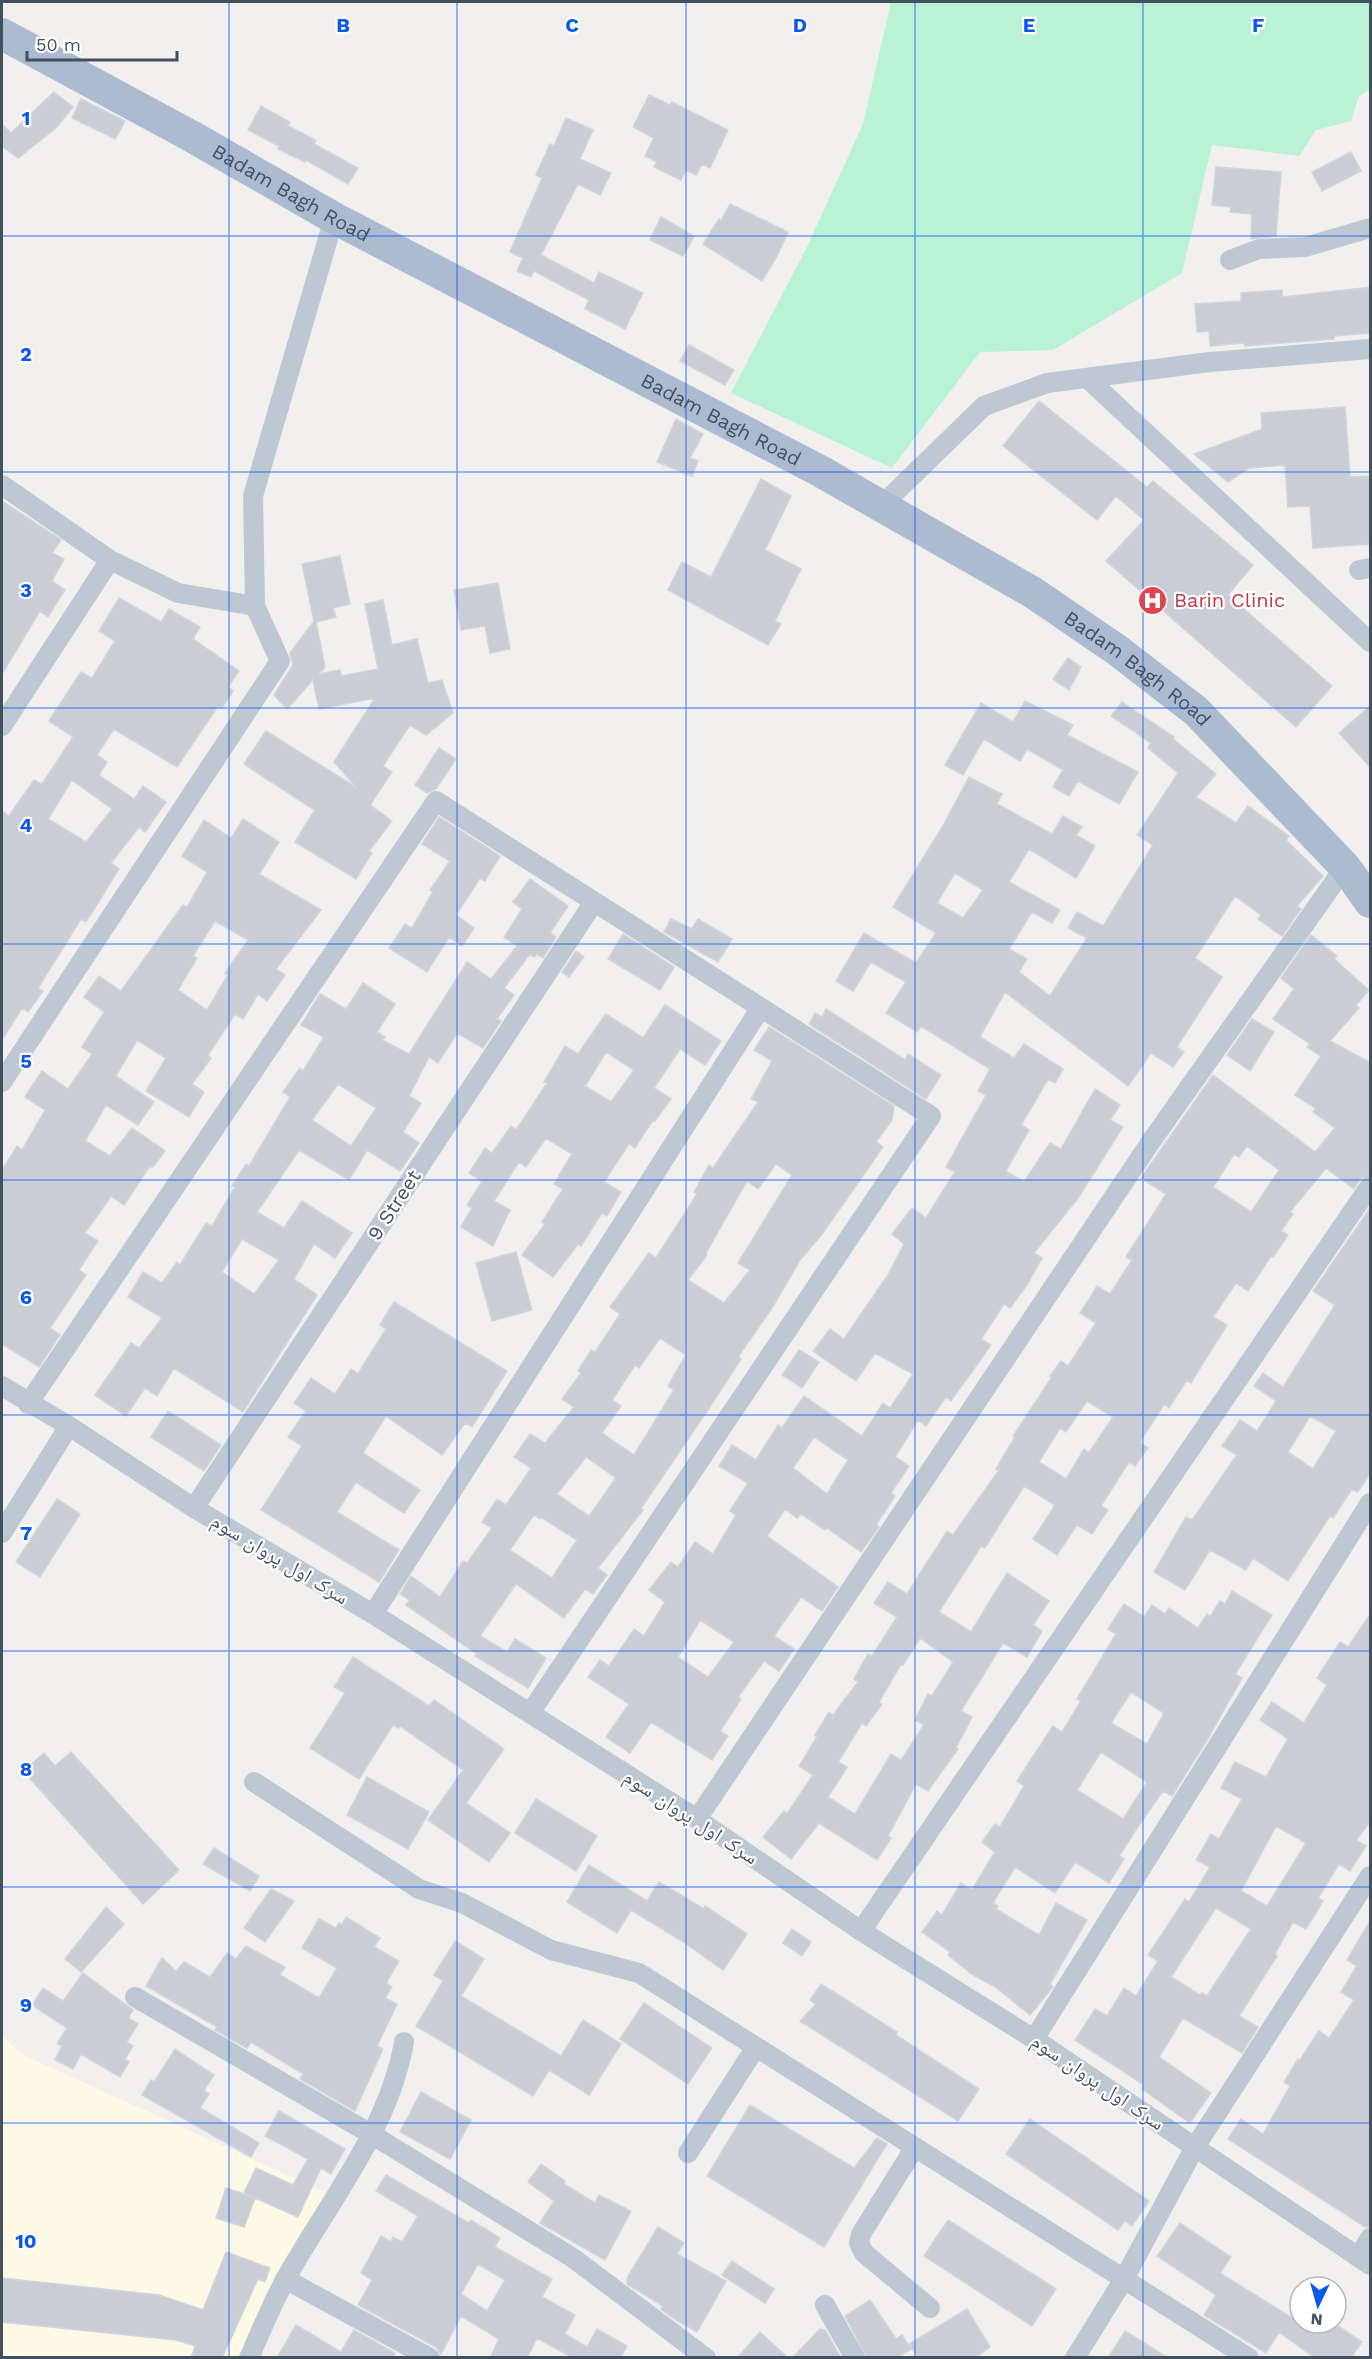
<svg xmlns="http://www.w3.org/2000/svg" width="1372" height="2359" font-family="'Work Sans','Noto Naskh Arabic',sans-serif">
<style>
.commercial{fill:#fdf9e7}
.green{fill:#baf2d5}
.building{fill:#cacdd5;stroke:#d2d4db;stroke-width:1.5;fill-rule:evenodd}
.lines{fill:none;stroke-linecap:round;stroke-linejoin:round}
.street{stroke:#bec8d2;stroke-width:20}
.primary{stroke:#acbbd0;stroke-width:32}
.grid{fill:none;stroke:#0c58ef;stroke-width:1.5;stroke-opacity:0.55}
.labels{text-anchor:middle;stroke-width:4.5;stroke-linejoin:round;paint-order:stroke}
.street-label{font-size:20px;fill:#45505e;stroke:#fff}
.health-label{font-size:20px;fill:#be3a42;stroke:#fff;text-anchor:start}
.grid-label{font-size:20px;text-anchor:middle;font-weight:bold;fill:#0c58ef;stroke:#fff;stroke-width:4.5;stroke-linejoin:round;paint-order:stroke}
</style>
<rect width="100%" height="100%" fill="#f2efef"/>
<path class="commercial" d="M2,2036l19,18 308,140 -83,163h-244z"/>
<path class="green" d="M891,2h479v88l-11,6 -8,25 -35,9 -17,26 -87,-11 -30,128 -129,77 -73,2 -88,116 -161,-75 76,-146 56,-123z"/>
<path class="building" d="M54,92l19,15 -17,21 -38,30 -16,-12v-22l9,9z
M649,95l21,10 2,-3 56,28 -18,38 -8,-4 -6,11 -10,-5 -5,10 -27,-13 3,-5 -12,-6 9,-18 -21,-11z
M81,99l44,22 -10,18 -43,-21z
M261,106l29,16 -2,4 28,14 -2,4 44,24 -10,16 -42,-24 -1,2 -27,-13 1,-3 -31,-16z
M566,118l27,12 -13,29 31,14 -11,22 -22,-11 -37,71 53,28 5,-11 44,21 -18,36 -40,-20 4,-9 -55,-29 -3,6 -14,-6 6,-13 -13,-6 32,-74 -6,-3 14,-31 4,2z
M1351,152l10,19 -39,20 -10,-19z
M1216,167l65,5 -5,64 -25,3 1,-25 -22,-2 1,-5 -19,-2z
M730,204l58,28 -11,24 -15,25 -59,-37 16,-25 2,2z
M661,217l33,19 -11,20 -33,-16z
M1371,287v46l-37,3v3l-89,7 -1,-3 -34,3 -1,-15 -12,1 -2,-28 46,-3v-8l41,-3v7z
M689,345l45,25 -9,15 -45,-24z
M1039,401l108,86 6,-6 100,84 -25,30 104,91 -36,41 -190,-166 38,-41 -28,-24 -19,24 -94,-74z
M1345,407l5,70 21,-1v68l-58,4 -3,-42 -22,1 -3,-42 -36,3 -21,14 -34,-28 68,-25 -1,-16z
M676,419l27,15 -13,24 8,3 -6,15 -35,-14z
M761,479l30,17 -26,54 36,19 -26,52 6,3 -13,21 -100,-55 14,-28 29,15z
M2,501l59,39 -9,13 12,6 -12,22 13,9 -17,27 -8,-6 -38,63z
M340,556l10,48 -17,4 3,9 -20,5 9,45 -6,7 21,-4 1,6 37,-7 -13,-65 18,-4 9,45 25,-6 11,44 14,-3 11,33 -27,22 -16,-10 -27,41 9,6 -22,33 22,16 -23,30 3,2 -16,26 -61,-37 19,-31 -1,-2 -69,-45 22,-33 91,57 -23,-26 41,-64 -56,11 -6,-29 -26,29 -13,-14 19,-30 -3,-12 24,-32 -12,-57z
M498,583l12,66 -20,4 -5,-27 -24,4 -7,-40z
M119,598l42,24 8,-13 31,18 -7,12 46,32 -11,16 5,4 -11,17 -4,-2 -41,61 -63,-38 -17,26 10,7 -8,13 35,24 9,-13 23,16 -21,30 -6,-5 -28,36 8,6 -18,29 -15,24 -5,-3 -43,69 5,3 -15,21 -6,-4 -20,32v-229l7,5 25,-36 8,4 31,-47 -24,-16 32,-49 11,6 23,-37 -16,-10zM72,780l40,29 -26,33 -38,-23z
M1068,658l13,9 -12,23 -16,-11z
M1025,701l48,24 -6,10 71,37 -19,32 -41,-23 -9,15 -16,-9 10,-17 -36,-21 -7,12 -36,-22 -21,36 -18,-10 36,-62 32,19z
M1122,702l52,35 -1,2 43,35 -20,23 40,26 12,-17 41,30 -3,4 37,36 -26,30 4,3 -19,27 -24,-17 3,-4 -26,-19 -40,62 27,19 -45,70 7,5 -11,15 -22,-14 -23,33 -123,-94 -25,45 34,21 10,-14 39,25 -8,14 -7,-4 -27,46 8,5 -23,41 18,11 26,-39 11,6 34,-60 25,16 -10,15 13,7 -45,71 -44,55 8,5 -15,27 -17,23 -6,-4 -23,35 10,6 -40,56 -5,-4 -20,29 -8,-6 -23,37 14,9 -18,27 4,3 -19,29 3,2 -18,25 -34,-24 -2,2 -24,-16 -4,4 -12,-9 -18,27 71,51 -16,24 -21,-14 -27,39 20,13 -15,22 -15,-10 -26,36 3,2 -21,32 8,5 -16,24 -61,-38 -21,31 -24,-16 23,-33 -41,-27 12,-17 9,6 25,-37 10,7 21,-34 -16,-12 22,-28 7,5 17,-25 18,12 23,-39 -6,-4 18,-28 -29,-17 13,-21 24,15 22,-35 4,3 22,-32 58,40 21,-33 7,5 23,-34 -38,-21 -19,28 -43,-30 17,-22 14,10 44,-64 16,-31 -12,-10 20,-26 14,10 29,-46 -9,-5 40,-72 -8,-4 12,-22 -69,-43 -4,6 -31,-19 20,-31 -35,-20 -18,29 -17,-10 28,-48 52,30 20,-30 -43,-26 51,-83 25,-47 33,17 -5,10 55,30 11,-18 19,11 -6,8 19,11 -19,32 -47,-29 -20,33 51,28 -8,13 -20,-11 -23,37 18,10 -8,13 31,24 37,-58 -19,-10 9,-16 26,14 50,-81 -16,-10 41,-62 -30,-25 3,-5 -40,-27zM955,873l28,17 -20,28 -26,-15zM814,1437l34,23 -21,34 -34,-26zM700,1620l34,22 -26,35 -30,-20z
M1371,705v63l-32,-35z
M439,748l17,11 -20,30 -9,4 -12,-8z
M439,817l61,39 -15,25 -5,-3 -24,37 18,13 -12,18 -13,-9 -22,35 -38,-24 16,-24 7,4 21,-36 -3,-2 20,-29 -28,-17z
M243,819l36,23 -20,32 62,36 -45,59 9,6 -18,26 -9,-7 -15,25 -8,-5 -27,41 3,3 -19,26 12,8 -15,25 -43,-26 20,-33 -29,-18 -21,36 38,26 -16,23 -32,-20 -21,36 25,15 22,-28 33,23 -13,17 -2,-2 -26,39 -13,-9 -26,37 13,8 -19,29 7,5 -36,53 10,7 -21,32 -37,-23v-174l15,-24 5,4 23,-40 -20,-13 17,-26 26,18 24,-35 -10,-7 22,-35 -20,-15 15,-21 22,15 62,-86 4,2 20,-35 -25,-16 22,-36 27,18zM215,921l33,19 -23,33 3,2 -21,35 -29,-20 19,-32 -4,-2z
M530,879l38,27 -18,27 6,4 -13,21 -6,-4 -3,3 -4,-3 -26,34 10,7 -17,24 4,2 -18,27 -26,-15 -19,30 -9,-6 -20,39 12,7 -18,29 16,11 -19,28 -33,-21 -18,30 -50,-30 -42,62 27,16 18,-27 50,32 -17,25 -21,-14 -20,35 23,16 -74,117 -69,-44 -17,28 -12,-8 -19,28 -31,-21 36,-52 8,5 23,-30 -34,-21 15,-25 19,11 15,-21 3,3 26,-42 6,3 23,-39 -3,-1 14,-22 3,2 41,-69 -7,-5 17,-24 3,3 21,-34 -23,-12 19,-31 26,15 17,-26 32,21 -18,28 8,5 -3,3 27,14 58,-92 24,17 26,-33 -13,-9 18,-28 -9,-7zM338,1084l38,24 -25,38 -39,-26zM242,1239l37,21 -25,34 -32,-22z
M671,919l21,10 6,-10 34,20 -14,23 -54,-30z
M623,934l51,33 -14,23 -52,-31z
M1311,935l26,21 -3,3 35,31 -13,15 3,3 -29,33 41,22v111l-11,5 -6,10 -28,-21 -36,44 3,2 -12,17 7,4 -15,22 -2,-1 -23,35 -12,-8 -23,34 14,8 -36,58 -4,-3 -18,28 -5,-4 -24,38 8,6 -13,18 -6,-4 -28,44 7,4 -16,24 -15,-9 -20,30 -24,-16 22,-34 -31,-19 -39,62 -4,-2 -42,66 32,20 36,-59 42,28 -16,24 9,6 -15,26 -24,-14 -42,68 11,6 -16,31 2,1 -30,42 -12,-7 -28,52 3,2 -14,22 -58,-37 -28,36 -28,-22 21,-26 3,3 26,-39 -14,-9 18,-29 -2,-2 14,-23 4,3 25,-33 -4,-3 14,-25 4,2 25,-39 -23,-14 14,-21 19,12 40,-63 6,4 46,-65 -3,-1 19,-32 -2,-1 39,-59 -2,-1 11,-15 7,5 28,-43 -16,-10 17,-27 13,8 22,-34 -6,-3 40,-63 -25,-16 72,-103 102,77 20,-24 -22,-16 2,-4 -20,-13 26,-39 -14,-9 3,-3 -37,-25 21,-30 -13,-11zM1247,1146l32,24 -28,42 -38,-25 21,-33 5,3zM1087,1401l26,16 -24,36 -5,-4 -18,30 -27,-17 21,-34 6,4zM920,1638l33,24 -21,34 -4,-2 -13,26 9,5 -23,35 -10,-6 -36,60 -2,-1 -25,-16 19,-30 -9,-5 24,-39 4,3 16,-22 -3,-2 22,-38 2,1z
M576,951l8,6 -15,20 -7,-5z
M665,1005l56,36 -16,24 -25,-16 -26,39 17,11 -16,22 -2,-1 -18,28 -6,-4 -25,38 17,10 -14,24 -5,-3 -21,33 -3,-2 -25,33 -31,-22 23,-31 -3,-2 21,-33 -9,-5 18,-30 -26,-16 -20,29 -7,-5 -25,39 16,9 -17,36 -32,-19 11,-19 -5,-3 15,-23 -13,-9 16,-25 7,5 19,-27 5,4 31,-47 -3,-1 21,-36 13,8 28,-40 37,24zM606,1052l28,18 -23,32 -26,-16z
M826,1009l79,51 3,-6 33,21 -15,24 -117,-75 6,-11 7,4z
M1252,1019l22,13 -24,39 -23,-16z
M769,1027l125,79 -2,14 -16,22 7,5 -60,86 -23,27 -26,45 -36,52 3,2 -33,51 -67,98 2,2 -45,58 9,7 -14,19 -8,-5 -21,29 -48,-34 -36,52 27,16 8,-13 31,19 -18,30 -53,-32 2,-2 -71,-49 4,-5 -10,-6 11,-18 29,21 23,-36 4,2 25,-35 -10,-6 15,-23 9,6 25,-37 -17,-11 16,-23 15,9 29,-36 -12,-8 19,-26 -3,-2 13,-21 4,2 25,-38 -10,-7 39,-54 7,5 41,-64 -3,-2 15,-27 4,3 45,-66 -7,-3 21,-38 -18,-11zM776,1164l16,11 -54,88 12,7 -26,33 -36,-23 19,-25 -1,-2 41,-72 11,8zM660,1338l26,17 -18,31 6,4 -40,65 -32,-22 19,-27 -9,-6 23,-35 4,3zM586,1457l30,21 -27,38 -32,-22zM534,1515l6,4 1,-2 36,23 -25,38 -42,-28z
M1371,1207v265l-13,20 -6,-3 -19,29 -3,-2 -42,65 -35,-23 -7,12 -36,-20 -25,40 -31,-18 32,-55 6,3 45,-65 -15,-9 18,-26 17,11 19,-30 -22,-15 9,-13 20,14 52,-82 -22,-14zM1310,1416l26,15 -23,38 -25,-17z
M516,1252l16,58 -40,11 -16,-58z
M394,1302l113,69 -35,56 -7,-4 -23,32 -56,-39 -23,37 57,37 -16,23 -48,-31 -19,30 62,38 -20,32 -118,-72 41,-64 -14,-9 18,-26 -12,-8 17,-25 24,16 16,-25 7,5 28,-45 -6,-4z
M799,1350l20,12 -17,26 -20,-13z
M168,1411l53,34 -17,26 -53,-34z
M57,1499l23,15 -40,63 -24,-15z
M1232,1591l40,24 -37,59 7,4 -35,62 -35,56 -9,-5 -24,34 -20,31 5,3 -15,24 -34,-21 -20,31 -40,-26 -22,36 5,3 -2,3 43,26 17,-32 31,17 -37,64 3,3 -23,28 -36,-29 -21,-11 -25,-20 2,-3 -28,-20 15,-21 5,4 19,-32 11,7 23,-38 -13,-10 13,-18 5,3 24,-41 -7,-5 36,-55 9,6 19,-31 -4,-2 39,-65 -8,-5 16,-25 20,13 8,-12 13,9 4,-6 29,20 9,-14 3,3 10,-16 5,3zM1131,1692l33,21 -17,31 -36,-21zM1101,1752l46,30 -24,37 -46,-29z
M1371,1613v208l-15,19 10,6 -16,25 -11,-7 -21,34 5,3 -17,28 -13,-7 -18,32 2,2 -38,60 19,11 -16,26 -59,-35 -24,39 52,36 -21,30 -48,-34 2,-4 -69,-45 20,-31 12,7 17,-28 12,8 22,-35 -10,-6 37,-56 4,3 21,-35 -14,-7 15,-26 8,5 23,-40 -21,-11 14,-26 31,15 22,-38 -28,-19 12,-18 32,21 23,-38 -10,-7 23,-36 8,5zM1276,1826l30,17 -39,63 -26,-15zM1216,1908l35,21 -44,67 -5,-3 -2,2 -29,-18z
M353,1657l76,49 5,-6 70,49 -38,54 44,30 -21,29 -61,-42 35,-50 -63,-44 -1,2 -6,-3 -34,54 -49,-31 35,-55 -11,-6z
M71,1752l108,118 -36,34 -120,-133 21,-18 11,13z
M367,1777l62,35 -21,37 -61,-34z
M536,1799l61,37 -21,35 -61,-38z
M214,1848l45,28 -9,15 -47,-27z
M589,1865l58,36 12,-19 45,27 1,-3 42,28 -24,36 -41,-29 -51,-31 -14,23 -50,-31z
M271,1889l23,12 -29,41 -21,-14z
M106,1907l18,17 -43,48 -16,-13z
M346,1917l34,21 -6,9 25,14 -13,22 6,4 -7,11 12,6 -20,42 6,3 -28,62 -55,-32 3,-5 -52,-32 -4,6 -32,-18 2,-3 -71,-41 16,-28 14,13 8,-9 26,15 17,-24 9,6 10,-13 39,21 -5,8 39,23 18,-30 -35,-20 17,-29 17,9 3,-5 3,2z
M1371,1919v307l-6,1 -137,-88 13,-20 22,15 27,-48 -6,-4 14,-23 2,1 19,-29 10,7 25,-38 -13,-8 16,-26 -10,-6z
M792,1929l19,13 -9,14 -19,-13z
M455,1941l29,18 -23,37 100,60 22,-36 38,24 -32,51 -40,-25 -16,26 -117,-70 27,-45 -9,-6z
M83,1973l50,37 -5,8 10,6 -11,18 6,4 -8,13 4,3 -9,15 -39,-23 -8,15 -18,-9 7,-14 -5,-2 10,-16 -35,-23 11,-17 20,13z
M821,1984l76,48 -1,3 83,54 -21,32 -158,-100 16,-17 -6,-4z
M644,2003l68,45 -24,36 -68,-45z
M175,2049l39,26 -10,15 5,4 -9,14 59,35 -8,14 -109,-62 9,-15 3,2z
M421,2092l50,28 -21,39 -50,-27z
M750,2105l104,63 23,-30 10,6 -63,103 -117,-71z
M279,2111l66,38 -14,25 -10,-6 -23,49 -43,-19 -11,29 -28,-9 10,-30 27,9 -9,-4 12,-25 37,17 15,-26 -43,-23z
M1030,2119l119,82 -17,25 -7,-5 -7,9 -112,-76z
M541,2164l24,17 -1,3 31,19 4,-8 32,16 -26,49 -65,-37 14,-22 -26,-19z
M386,2175l83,48 2,-3 29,18 -5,9 57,32 -10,18 33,18 -10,19 22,13 10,-18 30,17 -7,12h-47l-36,-20 -10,20h-37l9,-19 -38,-23 -20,38 -5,-7 -78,-42 14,-25 -11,-7 20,-37 10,6 2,-5 9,5 16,-26 -42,-25zM478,2264l27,16 -18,31 -26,-17z
M948,2220l108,69 -24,37 -108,-70z
M1180,2223l51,34 -11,16 80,50h34l28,19 -11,16h-36l-36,-26 -13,21 -62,-38 12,-20 -59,-39z
M658,2227l26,16 -7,11 49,27 -29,51 -24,-14 -12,-9 2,-3 -36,-22v-6z
M226,2252l44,16 -5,14 -7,-3 -36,79h-31l4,-12 -19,-6 -174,-18v-44l157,17 44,15z
M732,2261l42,28 -9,14 -43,-28z
M870,2300l26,39 6,-4 9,14 -14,9h-30l-22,-42z
M967,2309l23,38 -16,11h-56l-9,-14z
M296,2325l45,27 13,-22 41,23 -3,5h-115z
M820,2329l5,1 16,28h-49z
M1125,2331l43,27h-60z
M760,2332l28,26h-51z"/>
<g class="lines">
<path class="street" d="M1230,260l29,-11 46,-2 65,-19
M1087,378l283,264
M2,485l108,75 68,33 77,13
M880,507l104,-101 63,-23 163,-21 160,-13
M1359,570l11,-2
M2,726l108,-166
M2,1082l278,-421 -25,-55 -2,-110 81,-278
M2,1386l67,40 125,82 179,106 324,205 164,112 173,108 336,226
M28,1404l408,-603 495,315 -401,597
M194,1508l400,-606
M2,1533l67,-107
M373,1614l387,-605
M254,1782l165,107 43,14 89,47 88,23 610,385
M697,1819l455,-679 193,-273
M861,1931l509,-745
M135,1997l236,137 202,124 133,100
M1034,2039l336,-536
M915,2147l-54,87 -2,9 5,10 66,55
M688,2153l68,-106
M1358,2257l12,-19
M285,2279l145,79
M825,2305l30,53
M249,2358c12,-27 23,-54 37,-80 42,-75 103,-149 118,-236
M1075,2358l49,-79 71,-132 175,-271"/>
<path class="primary" id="s1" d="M2,34l189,102 143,82 486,253 212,121 85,58 79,61 149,156 25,35"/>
</g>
<path class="grid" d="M229,2v2356M457,2v2356M686,2v2356M915,2v2356M1143,2v2356M2,236h1368M2,472h1368M2,708h1368M2,944h1368M2,1180h1368M2,1415h1368M2,1651h1368M2,1887h1368M2,2123h1368"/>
<defs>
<symbol id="hospital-disc" viewBox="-11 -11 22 22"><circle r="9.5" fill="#e0444e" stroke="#fff"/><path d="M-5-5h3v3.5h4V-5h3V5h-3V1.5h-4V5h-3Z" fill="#fff"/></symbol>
</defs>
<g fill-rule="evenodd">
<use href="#hospital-disc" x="1136" y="584" width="33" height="33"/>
</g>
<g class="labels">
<g class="street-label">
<text dy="7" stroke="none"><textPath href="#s1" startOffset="330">Badam Bagh Road</textPath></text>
<text dy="7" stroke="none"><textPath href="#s1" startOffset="816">Badam Bagh Road</textPath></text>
<text dy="7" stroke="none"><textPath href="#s1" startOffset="1302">Badam Bagh Road</textPath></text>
<text transform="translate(394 1205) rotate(-57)" y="7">9 Street</text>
<text transform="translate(280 1559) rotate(31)" y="7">سرک اول پروان سوم</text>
<text transform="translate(691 1817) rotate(33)" y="7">سرک اول پروان سوم</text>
<text transform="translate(1098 2082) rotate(34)" y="7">سرک اول پروان سوم</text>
</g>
<g class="health-label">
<text x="1174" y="607">Barin Clinic</text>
</g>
</g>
<g class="grid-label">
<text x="343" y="32">B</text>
<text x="572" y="32">C</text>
<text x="800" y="32">D</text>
<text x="1029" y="32">E</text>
<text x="1258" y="32">F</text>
<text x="26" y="125">1</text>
<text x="26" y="361">2</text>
<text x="26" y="597">3</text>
<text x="26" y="832">4</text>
<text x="26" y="1068">5</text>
<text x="26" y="1304">6</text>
<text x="26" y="1540">7</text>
<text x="26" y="1776">8</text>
<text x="26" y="2012">9</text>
<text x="26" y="2248">10</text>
</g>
<rect width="1372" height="2359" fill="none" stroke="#45505e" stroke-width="6"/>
<g transform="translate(1318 2305) rotate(185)"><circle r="28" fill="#ffffff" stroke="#b5b9bf" stroke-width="1.5"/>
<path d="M0-4.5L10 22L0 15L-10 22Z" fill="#0c58ef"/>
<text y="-9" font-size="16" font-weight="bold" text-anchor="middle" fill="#45505e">N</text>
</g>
<path d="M27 51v9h150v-9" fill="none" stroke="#45505e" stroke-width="3"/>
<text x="36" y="51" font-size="18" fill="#45505e" stroke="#ffffff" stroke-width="4.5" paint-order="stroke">50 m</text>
</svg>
